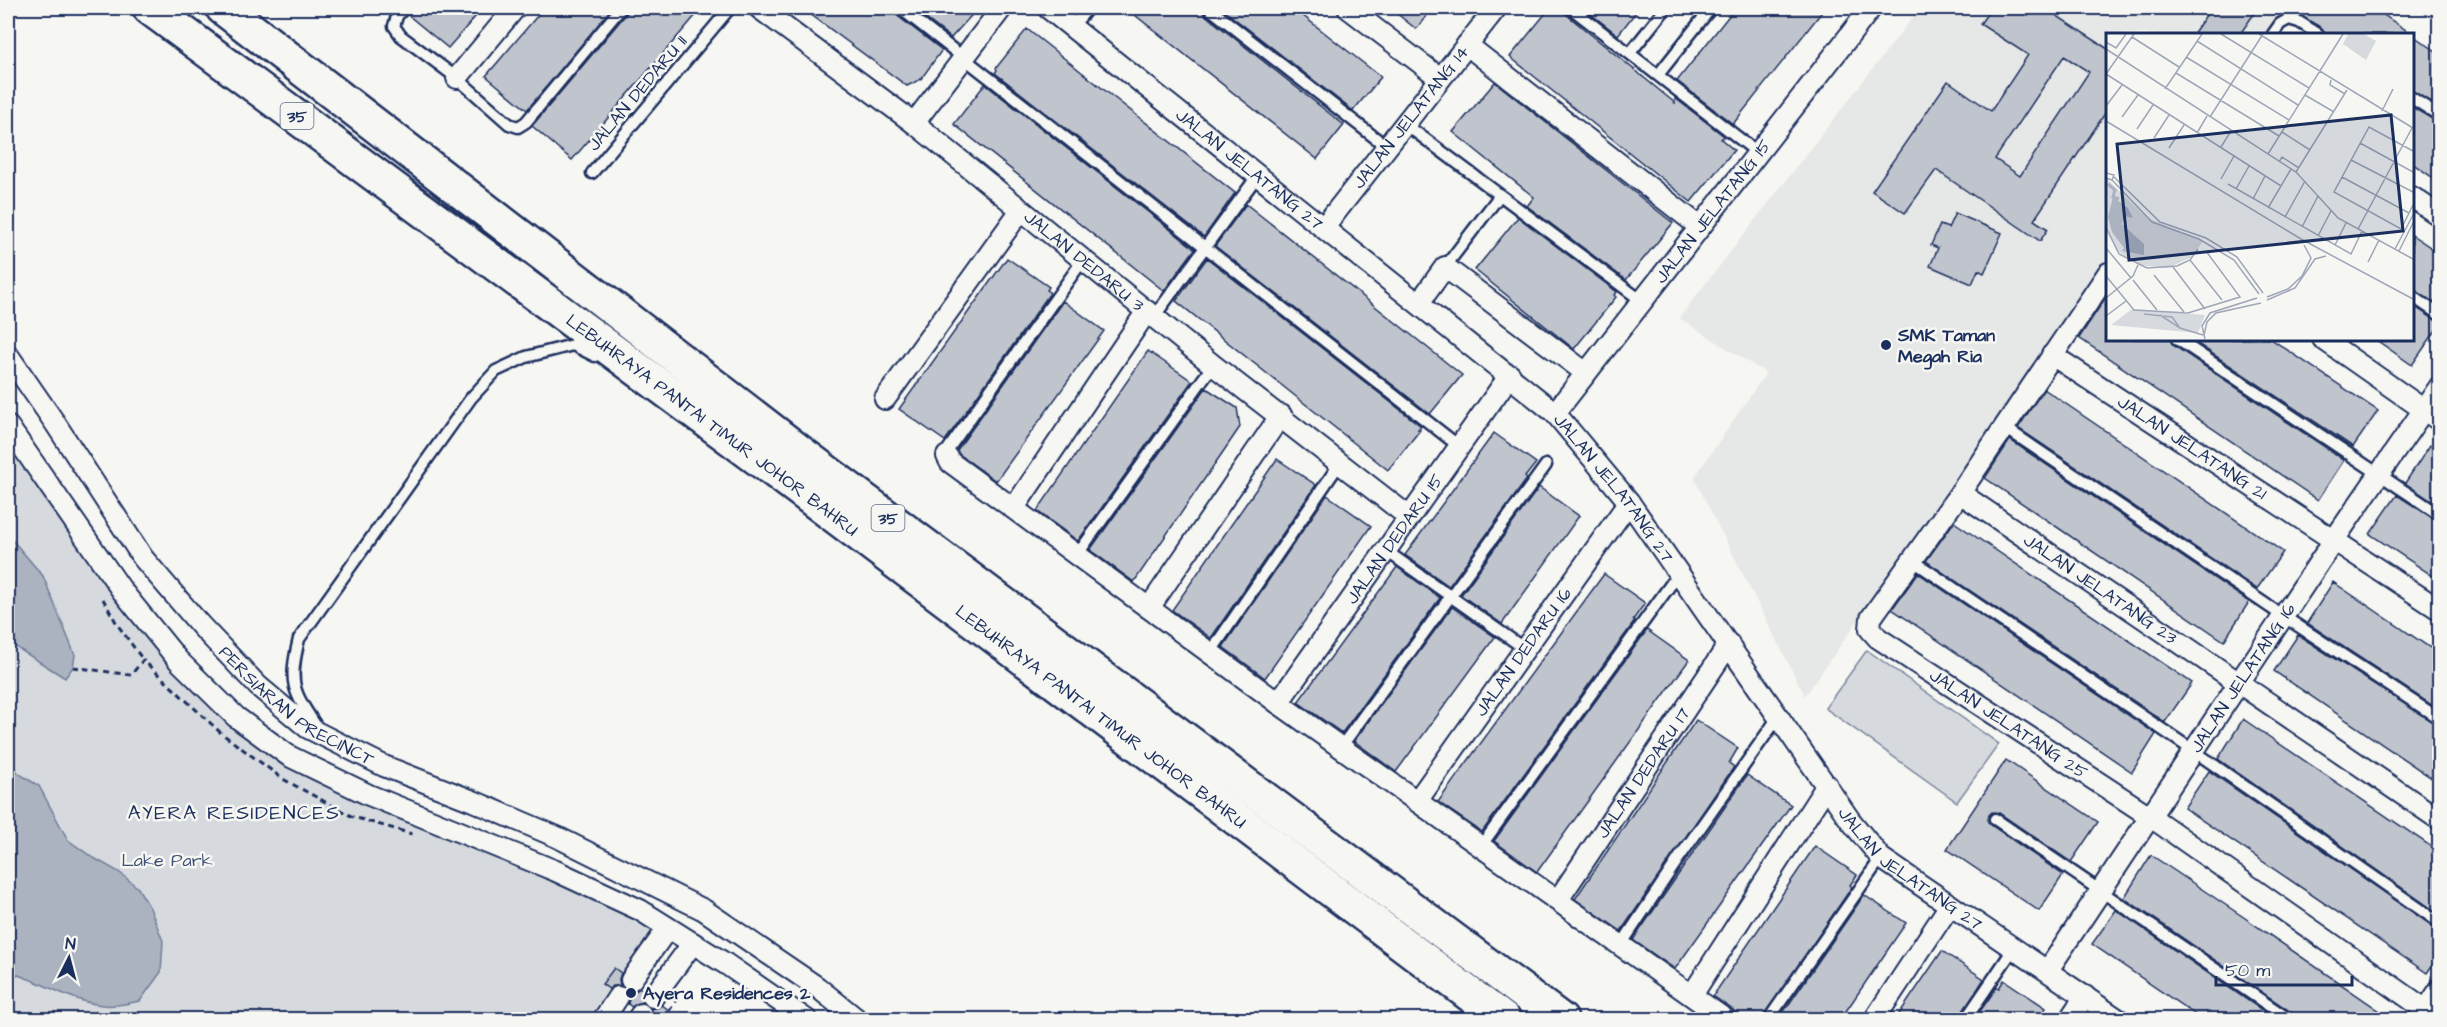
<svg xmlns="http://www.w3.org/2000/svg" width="2447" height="1027" font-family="'Architects Daughter',sans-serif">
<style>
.built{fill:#e6e7e7}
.green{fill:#d6d9dd;stroke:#78849e;stroke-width:1.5}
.water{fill:#abb2c0;stroke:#717e99;stroke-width:1.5}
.building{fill:#c0c4cd;stroke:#1b2f5e;stroke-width:1.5;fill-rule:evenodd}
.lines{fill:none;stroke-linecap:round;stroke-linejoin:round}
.lane-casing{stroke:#1b2f5e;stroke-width:15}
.street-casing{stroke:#1b2f5e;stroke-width:24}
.highway-casing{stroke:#1b2f5e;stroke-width:38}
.path{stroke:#1b2f5e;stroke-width:3;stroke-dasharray:6 4.5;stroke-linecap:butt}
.lane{stroke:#f6f6f2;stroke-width:10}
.street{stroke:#f6f6f2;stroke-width:20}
.highway{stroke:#f6f6f2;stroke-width:33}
.poi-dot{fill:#1b2f5e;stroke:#f6f6f2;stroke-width:2}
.labels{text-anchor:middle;stroke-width:5;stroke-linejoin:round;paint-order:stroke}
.shield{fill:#f6f6f2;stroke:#5d6b8a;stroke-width:1.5}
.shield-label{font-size:16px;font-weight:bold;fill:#1b2f5e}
.street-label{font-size:18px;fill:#1b2f5e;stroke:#f6f6f2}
.poi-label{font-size:18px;font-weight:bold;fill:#1b2f5e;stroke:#f6f6f2;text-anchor:start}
.park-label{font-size:18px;fill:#405177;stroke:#f6f6f2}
.neighbourhood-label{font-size:20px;letter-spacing:1.5px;fill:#1b2f5e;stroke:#f6f6f2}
.inset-river{fill:none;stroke:#abb2c0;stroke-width:3}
.inset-road{fill:none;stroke:#9ea6b7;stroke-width:1.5}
.view{fill:#1b2f5e;fill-opacity:0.15;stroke:#1b2f5e;stroke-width:3}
.inset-edge{fill:none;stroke:#1b2f5e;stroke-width:3}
</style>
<rect width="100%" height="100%" fill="#f6f6f2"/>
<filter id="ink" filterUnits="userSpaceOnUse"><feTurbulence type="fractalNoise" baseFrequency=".0167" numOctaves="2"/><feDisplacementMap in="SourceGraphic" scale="12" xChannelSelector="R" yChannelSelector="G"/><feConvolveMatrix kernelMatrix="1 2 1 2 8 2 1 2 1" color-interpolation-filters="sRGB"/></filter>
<g filter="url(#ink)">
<path class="built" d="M1920,8h365l-19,26h-158v227l-303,435 -111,-218 72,-105 -87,-55z"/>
<path class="green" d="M8,423l190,257 100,80 370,168 -65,91h-595z
M1867,650l132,94 -42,58 -132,-94z"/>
<path class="water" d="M8,535l35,41 32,79 -2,12 -8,11 -57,-36z
M8,756l10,17 21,13 29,54 24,17 27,15 19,16 12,20 13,33 -2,31 -21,29c-11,2 -26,6 -38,4 -33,-4 -62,-25 -94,-33z"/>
<path class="building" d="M411,8h72l-35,40 -40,-33z
M544,8h68l-85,102 -41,-34z
M628,8h74l-130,152 -40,-34 95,-113z
M802,8h91l2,6 47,36 -21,29 -14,7z
M912,8h66l-27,30z
M1126,8h76l2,6 140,111 -27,34z
M1221,8h72l88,69 -28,34z
M1390,8h43l-17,21z
M1550,8h14l2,6 109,89v-5l49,38 -3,3 13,11 -43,52 -181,-145z
M1583,8h56l-21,27z
M1735,8h90l-92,116 -56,-43z
M1991,8h54l63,41v60l-74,111 14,9 -8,12 -104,-71 -31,43 -33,-22 76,-110 43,30 37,-56 -48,-31zM2064,56l25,16 -69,104 -25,-17z
M2211,8h47l-18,26h-47z
M2299,8h74l39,26h-87l-3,-6 -27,-15z
M1027,29l208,164 -31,44 -209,-164 2,-3 -1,-2z
M2412,35l27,18v54l-27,-16z
M1495,82l178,141 -47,57 -99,-74 7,-9 -81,-65z
M985,84l210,165 -31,42 -210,-167z
M2412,107l27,16v59l-27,-19z
M1246,204l216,171 -32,39 -215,-168z
M1955,213l47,20 -18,40 -6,-3 -6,14 -42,-18 8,-18 -7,-3 9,-20 8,3z
M1518,217l99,75 -3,3 2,2 -42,52 -99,-79z
M2412,235l27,18v53l-27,-17z
M1007,258l42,29 -2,3 3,3 -105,148 -46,-32z
M1207,258l214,168 -3,3 2,1 -32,40 -212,-169z
M2108,294v45h62l3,6 171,115 -26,40 -239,-162z
M1063,301l41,30 -108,150 -37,-27 -2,-4z
M2412,305l27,17v4l-27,39 -37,-26h37z
M2190,339h81l107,72 -25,36z
M1148,351l44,30 -114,160 -41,-30z
M1206,388l31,20 3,19 -106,155 -44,-32z
M2044,389l239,163 -26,37 -239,-161z
M1494,433l42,30 -11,14 2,2 -78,107 -44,-31z
M2010,440l239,162 -25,39 -239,-163z
M2430,445l9,6v55l-34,-23z
M1277,459l39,26 -105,153 -39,-28z
M1539,487l40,29 -77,108 -41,-29z
M1327,495l44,31 -106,152 -42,-31z
M2397,495l42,27v58l-69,-46z
M1954,522l238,161 -27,39 -239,-161z
M1397,567l43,31 -98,135 -3,-2 -41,-29z
M1918,573l238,161 -24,38 -240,-163z
M1604,574l41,29 -12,17 2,1 -153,211 -44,-30z
M2333,582l106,72v56l-132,-87z
M1452,607l43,30 -99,135 -42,-31z
M1647,630l42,30 -152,212 -43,-31z
M2298,635l141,91v57l-165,-112z
M2243,719l196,133v62l-221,-155z
M1696,720l42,28 -9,15 5,4 -113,164 -46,-32z
M2006,760l92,62 -27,40 -72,-49 -7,-1 -3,3 -1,7 3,3 72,50 -24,36 -92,-62z
M2209,771l230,159v25l-12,18 -243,-165z
M1747,775l44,30 -116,164 -42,-29z
M1815,846l42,29 -7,10 2,2 -91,133h-21l-7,-10 -20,-14z
M2151,855l91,61 151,104h-96l-3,-6 -170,-116z
M1864,895l42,28 -66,97h-62z
M2116,910l160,110h-73l-111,-76z
M1942,951l42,28 -26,41h-63z
M614,968l7,5 -2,6 1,7h-7l-4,3 -7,-5z
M2004,980l42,28 -8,12h-64l23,-33 2,1z
M640,988l3,2 -1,12 -10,5 -4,-3 1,-12 6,-1z
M662,1005l7,5 -7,10h-11l1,-11z"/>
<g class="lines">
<defs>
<path id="lane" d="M404,8l-7,8 -3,10 7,10 56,42 52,46 9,3 8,-5 95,-114
M900,8l560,439
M1209,8l178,139
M1476,8l12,9
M1571,8l187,145
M1072,27l16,-19
M2273,34l7,-10 9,-5 10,3 19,12
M1630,53l36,-45
M1658,75l53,-67
M2412,98l28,18
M1405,124l237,177
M592,173l138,-165
M1445,267l55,-72
M2412,296l28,19
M1154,317l104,-142
M2177,339l263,176
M2004,427l279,189 157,103
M947,456l2,-8 134,-188
M1385,550l140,99
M1077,555l136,-190
M1912,560l282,191 246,172
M1210,653l130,-190
M318,729c-25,-38 -30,-44 -19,-90l172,-241 25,-27 30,-14 47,-12 22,11
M1341,747l205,-282
M1995,819l295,201
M1481,846l198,-273
M1621,945l58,-87 100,-142
M1768,1020l113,-162
M1965,1020l49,-72"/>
<g id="street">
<path id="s1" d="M759,8l155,115 299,242 196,152"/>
<path id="s2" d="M1048,8l507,405 74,89 221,318 31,38 238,162"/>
<path d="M1348,8l92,70"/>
<path d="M1467,45l233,182"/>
<path d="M457,78l58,-70"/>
<path d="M914,123l88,-115"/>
<path d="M2412,197l28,19"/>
<path id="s3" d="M1324,227l172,-219"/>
<path id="s4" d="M2108,273l-148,220 -89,125 -1,11 8,9 273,179 275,193 14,-21"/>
<path d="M1419,303l26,-36 141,106"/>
<path d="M2323,339l117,82"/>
<path id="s5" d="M8,355l47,68 88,135 58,68 57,60 50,42 76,38 89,35 84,36 147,73 113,77 41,33"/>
<path id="s6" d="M2052,355l388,255"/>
<path d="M885,399l136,-189"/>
<path id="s7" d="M1555,413l316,-405"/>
<path d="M8,426l115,166 55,68 58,57 53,39 80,39 187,76 84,39 86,54 81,56"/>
<path d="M947,456l3,6 328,241 448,317"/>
<path id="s8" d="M1960,493l480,327"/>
<path d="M1014,508l133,-197"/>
<path d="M1149,608l132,-193"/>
<path id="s9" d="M1278,703l232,-328"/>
<path id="s10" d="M1417,801l212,-299"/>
<path id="s11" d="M1558,900l171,-256"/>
<path id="s12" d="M2048,970l286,-430 106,-154"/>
<path d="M631,980l37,-52"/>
<path d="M1692,995l135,-210"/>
<path d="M653,997l40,-54"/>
<path d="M603,1020l15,-23"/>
<path d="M637,1020l4,-6"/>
<path d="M1874,1020l76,-115"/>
<path d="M2069,1020l16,-24"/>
</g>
<g id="highway">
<path id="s13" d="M150,8l633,469 721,543"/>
<path d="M223,8l578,445 760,567"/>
</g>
</defs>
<use href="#lane" class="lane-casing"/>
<use href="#street" class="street-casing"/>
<use href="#highway" class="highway-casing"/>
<path class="path" d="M103,599l14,25 26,36
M73,667l58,8 12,-15 78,73 62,46 70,38 59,17
M663,1020l16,-24
M687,1020l7,-6 4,6"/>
<use href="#lane" class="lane"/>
<use href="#street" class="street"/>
<use href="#highway" class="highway"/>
</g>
</g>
<g class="poi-dot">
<circle cx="1886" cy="345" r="6"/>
<circle cx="631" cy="993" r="6"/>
</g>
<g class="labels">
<g class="shield">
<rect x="280.5" y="103" width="33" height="26" rx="4.5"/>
<rect x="871.5" y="505" width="33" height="26" rx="4.5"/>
</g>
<g class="shield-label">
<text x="297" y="122">35</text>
<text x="888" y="524">35</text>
</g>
<g class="street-label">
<text transform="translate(637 93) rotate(-50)" y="6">JALAN DEDARU 11</text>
<text dy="6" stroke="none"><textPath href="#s3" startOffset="140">JALAN JELATANG 14</textPath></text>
<text dy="6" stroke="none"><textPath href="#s2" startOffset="258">JALAN JELATANG 27</textPath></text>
<text dy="6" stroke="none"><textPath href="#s7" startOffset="256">JALAN JELATANG 15</textPath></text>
<text dy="6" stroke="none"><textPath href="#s1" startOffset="412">JALAN DEDARU 3</textPath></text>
<text dy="6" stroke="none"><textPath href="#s13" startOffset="700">LEBUHRAYA PANTAI TIMUR JOHOR BAHRU</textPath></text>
<text dy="6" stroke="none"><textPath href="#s6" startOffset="168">JALAN JELATANG 21</textPath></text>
<text dy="6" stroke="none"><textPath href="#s2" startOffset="744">JALAN JELATANG 27</textPath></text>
<text dy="6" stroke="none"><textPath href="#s9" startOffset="201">JALAN DEDARU 15</textPath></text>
<text dy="6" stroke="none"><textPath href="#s8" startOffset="170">JALAN JELATANG 23</textPath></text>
<text dy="6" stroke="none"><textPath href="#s10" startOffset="183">JALAN DEDARU 16</textPath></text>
<text dy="6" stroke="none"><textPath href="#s12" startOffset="351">JALAN JELATANG 16</textPath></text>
<text dy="6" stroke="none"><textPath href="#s5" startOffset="459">PERSIARAN PRECINCT</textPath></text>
<text dy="6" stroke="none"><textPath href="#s13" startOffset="1186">LEBUHRAYA PANTAI TIMUR JOHOR BAHRU</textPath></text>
<text dy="6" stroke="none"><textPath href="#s4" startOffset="598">JALAN JELATANG 25</textPath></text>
<text dy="6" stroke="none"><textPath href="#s11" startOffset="153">JALAN DEDARU 17</textPath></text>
<text dy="6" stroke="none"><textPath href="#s2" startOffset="1230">JALAN JELATANG 27</textPath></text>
</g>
<g class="poi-label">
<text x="1898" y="341">SMK Taman<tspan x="1898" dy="21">Megah Ria</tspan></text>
<text x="643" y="999">Ayera Residences 2</text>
</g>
<g class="park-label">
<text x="167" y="866">Lake Park</text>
</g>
<g class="neighbourhood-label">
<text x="234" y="819">AYERA RESIDENCES</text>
</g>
</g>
<g transform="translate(2106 33)">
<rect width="308" height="308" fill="#f6f6f2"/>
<path d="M242,1h16l12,7 -10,19 -23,-16zM1,146l40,39 56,23 -11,16 -24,11 -30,-3 -22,-15 -10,-20zM26,276l73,6 -7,18 -87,-8z" fill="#d6d9dd"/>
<path d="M7,164l15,11 5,10 -9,-2 -2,8 22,20v11l-22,-4 2,-3 -12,-16 -4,-15z" fill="#abb2c0"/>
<path class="inset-river" d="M2,151l7,6 -2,7 6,2"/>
<path class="inset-road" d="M115,1l88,54M153,1l154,94M26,4l47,30M91,8l101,64M0,9l10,6 10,-14M0,16l190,123 42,46 75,41M80,24l103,63M70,40l103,63M0,41l175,112M0,41l28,-40M225,47l-1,5 15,9M59,56l37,-55M199,62l29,17M0,73l16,-21M276,78l11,-22M16,84l16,-22M104,84l53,-83M0,88l195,118 112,60M31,96l16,-24M176,99l28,18M91,100l10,-17M48,105l15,-23M254,110l53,29M115,114l10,-16M63,115l15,-23M307,118l-44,-24 -35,65 67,37 12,-24M162,121l75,-120M245,127l62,32M173,129l3,-5 17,11M190,139l51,-82M0,140l8,2 -2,5 -6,-2M8,144l46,45 46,16 31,19 26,36M236,144l67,36M115,146l13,-23M6,147l40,42 47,17 35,21 25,34M122,151l123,70 11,-23M130,156l13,-23M147,166l12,-23M162,175l23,-39M179,184l20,-36M0,194l13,27 28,14 30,-2 13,-6 8,-11M196,194l16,-31M252,196l54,-101M212,203l13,-25M229,212l11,-22M0,215l25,30M289,216l18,-34M293,218l14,-28M84,227l32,40M262,229l11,-22M67,234l32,42M48,242l30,37M0,243l28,34 54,3 52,-16 -34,-46M27,247l24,30M161,264l21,-8 14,-13 9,-18 -7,-13M0,265l27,-22 5,-11M161,267l28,-12 20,-29 11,-3M38,281l28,3 8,11 23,7M54,282l20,13M0,283l20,-15M98,302l3,-13 9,-9 45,-10M99,306l-3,-13 8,-13 47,-15"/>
<path class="view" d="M285,82l12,116 -274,29 -12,-116z"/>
<rect width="308" height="308" class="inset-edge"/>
</g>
<rect width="2447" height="1027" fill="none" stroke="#f6f6f2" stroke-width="30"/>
<rect x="15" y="15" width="2417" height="997" fill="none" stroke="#1b2f5e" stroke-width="2" filter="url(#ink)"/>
<g transform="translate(69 958) rotate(6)" stroke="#f6f6f2" stroke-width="4.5" paint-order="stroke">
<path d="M0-4.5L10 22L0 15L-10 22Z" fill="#1b2f5e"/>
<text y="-9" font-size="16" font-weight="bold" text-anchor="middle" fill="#1b2f5e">N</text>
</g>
<path d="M2216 976v9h136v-9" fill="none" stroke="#1b2f5e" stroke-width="3"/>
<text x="2225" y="976" font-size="18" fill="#1b2f5e" stroke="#f6f6f2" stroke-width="4.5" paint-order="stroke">50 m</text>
</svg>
